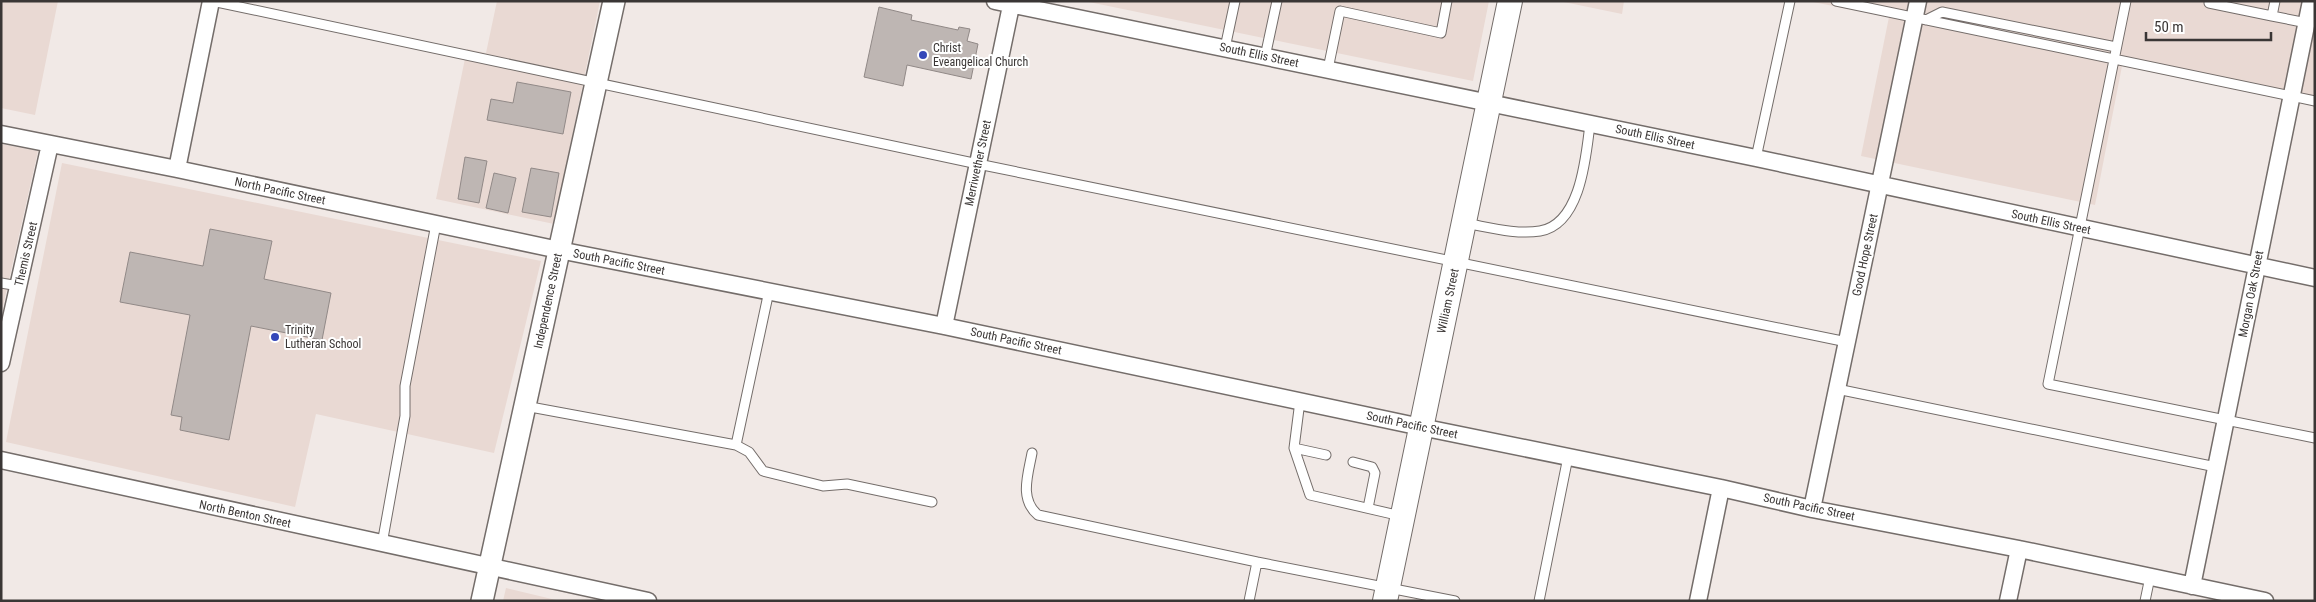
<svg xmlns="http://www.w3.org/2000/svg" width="2316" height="602" font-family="'Roboto Condensed',sans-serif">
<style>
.built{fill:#e9d9d3}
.building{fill:#beb6b3;stroke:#918987}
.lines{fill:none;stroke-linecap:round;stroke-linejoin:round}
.service-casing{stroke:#746d6a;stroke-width:11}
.minor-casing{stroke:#746d6a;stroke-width:19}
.tertiary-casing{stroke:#746d6a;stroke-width:24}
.secondary-casing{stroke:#746d6a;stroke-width:26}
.service{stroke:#fff;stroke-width:9}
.minor{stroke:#fff;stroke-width:16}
.tertiary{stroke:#fff;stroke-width:21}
.secondary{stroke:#fff;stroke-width:24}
.poi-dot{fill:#3447b9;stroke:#fff;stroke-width:2}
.labels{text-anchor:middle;stroke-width:4;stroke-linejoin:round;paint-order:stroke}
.poi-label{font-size:12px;fill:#3a3635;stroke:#fff;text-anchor:start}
.street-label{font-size:12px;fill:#3a3635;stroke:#fff}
</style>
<rect width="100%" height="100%" fill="#f1e9e6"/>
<path class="built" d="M1,1h57l-23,114 -34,-7z
M497,1h103l-46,223 -118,-25 31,-150 19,4z
M1084,1h405l-16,80z
M1559,1h65l-2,13z
M1808,1h507v105l-193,-40 -27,139 -234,-49 28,-139z
M1,144l37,7 -37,164z
M62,163l479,98 -47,192 -178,-39 -21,93 -289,-65z
M506,588l50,12v1h-53z"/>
<path class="building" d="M879,7l33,8 -1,5 47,10 1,-3 11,2 -3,12 11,3 -7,35 -64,-14 -4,21 -39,-9z
M517,82l54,10 -8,42 -76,-14 4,-21 22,4z
M465,157l22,4 -8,42 -21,-4z
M531,168l28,5 -8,44 -29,-5z
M494,173l22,5 -8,35 -22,-5z
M210,229l62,12 -8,38 67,14 -9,47 -71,-14 -22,114 -49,-10 2,-13 -11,-2 19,-100 -70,-13 10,-50 73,14z"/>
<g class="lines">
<defs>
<path id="service" d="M212,1l766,163 869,178
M1836,1l479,100
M2126,1l-78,383 267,54
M2209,3l63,13 3,-15
M2272,16l35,7
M1926,20l16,-8 174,35
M1225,48l10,-47
M1265,57l12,-56
M1328,69l12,-58 101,22 6,-32
M1756,158l34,-157
M1464,223c24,4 52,12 76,8 41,-7 46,-75 50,-107
M1,283l18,3
M1837,389l379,78
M1300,401l-6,47 16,47 91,21
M525,406l211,39 33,-154
M736,445l13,7 14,19 60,15 24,-2 85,18
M1294,448l32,7
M1032,453c-4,22 -13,46 6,62l219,47
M1353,462l19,5 3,6 -7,35
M382,544l23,-128v-30l31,-162
M1249,601l8,-39 198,39
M1539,601l29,-144
M2145,601l5,-24"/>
<path id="minor" d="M995,1l761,157 559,120
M1,134l176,35 382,81 385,76 477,101 300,61 91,21 207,40 246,52
M177,169l34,-168
M944,326l68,-325
M1,363l49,-219
M1,460l647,141
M1812,509l106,-508
M2192,586l119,-585
M1698,601l23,-113
M2008,601l11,-52"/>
<path id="tertiary" d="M482,601l132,-600"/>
<path id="secondary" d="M1385,601l125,-600"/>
</defs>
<use href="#service" class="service-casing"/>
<use href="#minor" class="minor-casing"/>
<use href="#tertiary" class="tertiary-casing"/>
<use href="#secondary" class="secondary-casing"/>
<use href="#service" class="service"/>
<use href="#minor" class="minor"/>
<use href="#tertiary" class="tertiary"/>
<use href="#secondary" class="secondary"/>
</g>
<g class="poi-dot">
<circle cx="923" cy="55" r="5"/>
<circle cx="275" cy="337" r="5"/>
</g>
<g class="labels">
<g class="poi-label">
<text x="933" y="52">Christ<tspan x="933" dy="14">Eveangelical Church</tspan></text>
<text x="285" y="334">Trinity<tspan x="285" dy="14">Lutheran School</tspan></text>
</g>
<g class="street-label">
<text transform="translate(1259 55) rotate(12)" y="4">South Ellis Street</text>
<text transform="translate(1655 137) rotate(12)" y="4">South Ellis Street</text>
<text transform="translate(978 163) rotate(-78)" y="4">Merriwether Street</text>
<text transform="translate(280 191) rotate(12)" y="4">North Pacific Street</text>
<text transform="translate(2051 222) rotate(12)" y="4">South Ellis Street</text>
<text transform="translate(26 254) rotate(-77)" y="4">Themis Street</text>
<text transform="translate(1865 255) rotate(-78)" y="4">Good Hope Street</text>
<text transform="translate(619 262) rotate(11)" y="4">South Pacific Street</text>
<text transform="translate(2251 294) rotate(-79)" y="4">Morgan Oak Street</text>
<text transform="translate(548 301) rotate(-78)" y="4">Independence Street</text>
<text transform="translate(1448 301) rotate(-78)" y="4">William Street</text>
<text transform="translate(1016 341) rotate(12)" y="4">South Pacific Street</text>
<text transform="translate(1412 425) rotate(12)" y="4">South Pacific Street</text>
<text transform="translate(1809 507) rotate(12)" y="4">South Pacific Street</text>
<text transform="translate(245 514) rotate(12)" y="4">North Benton Street</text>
</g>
</g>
<rect width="2316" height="602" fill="none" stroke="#3a3635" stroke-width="5"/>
<path d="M2146 32v8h125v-8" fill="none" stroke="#3a3635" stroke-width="2.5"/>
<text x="2154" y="32" font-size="15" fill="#3a3635" stroke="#ffffff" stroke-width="4" paint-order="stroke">50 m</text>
</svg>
